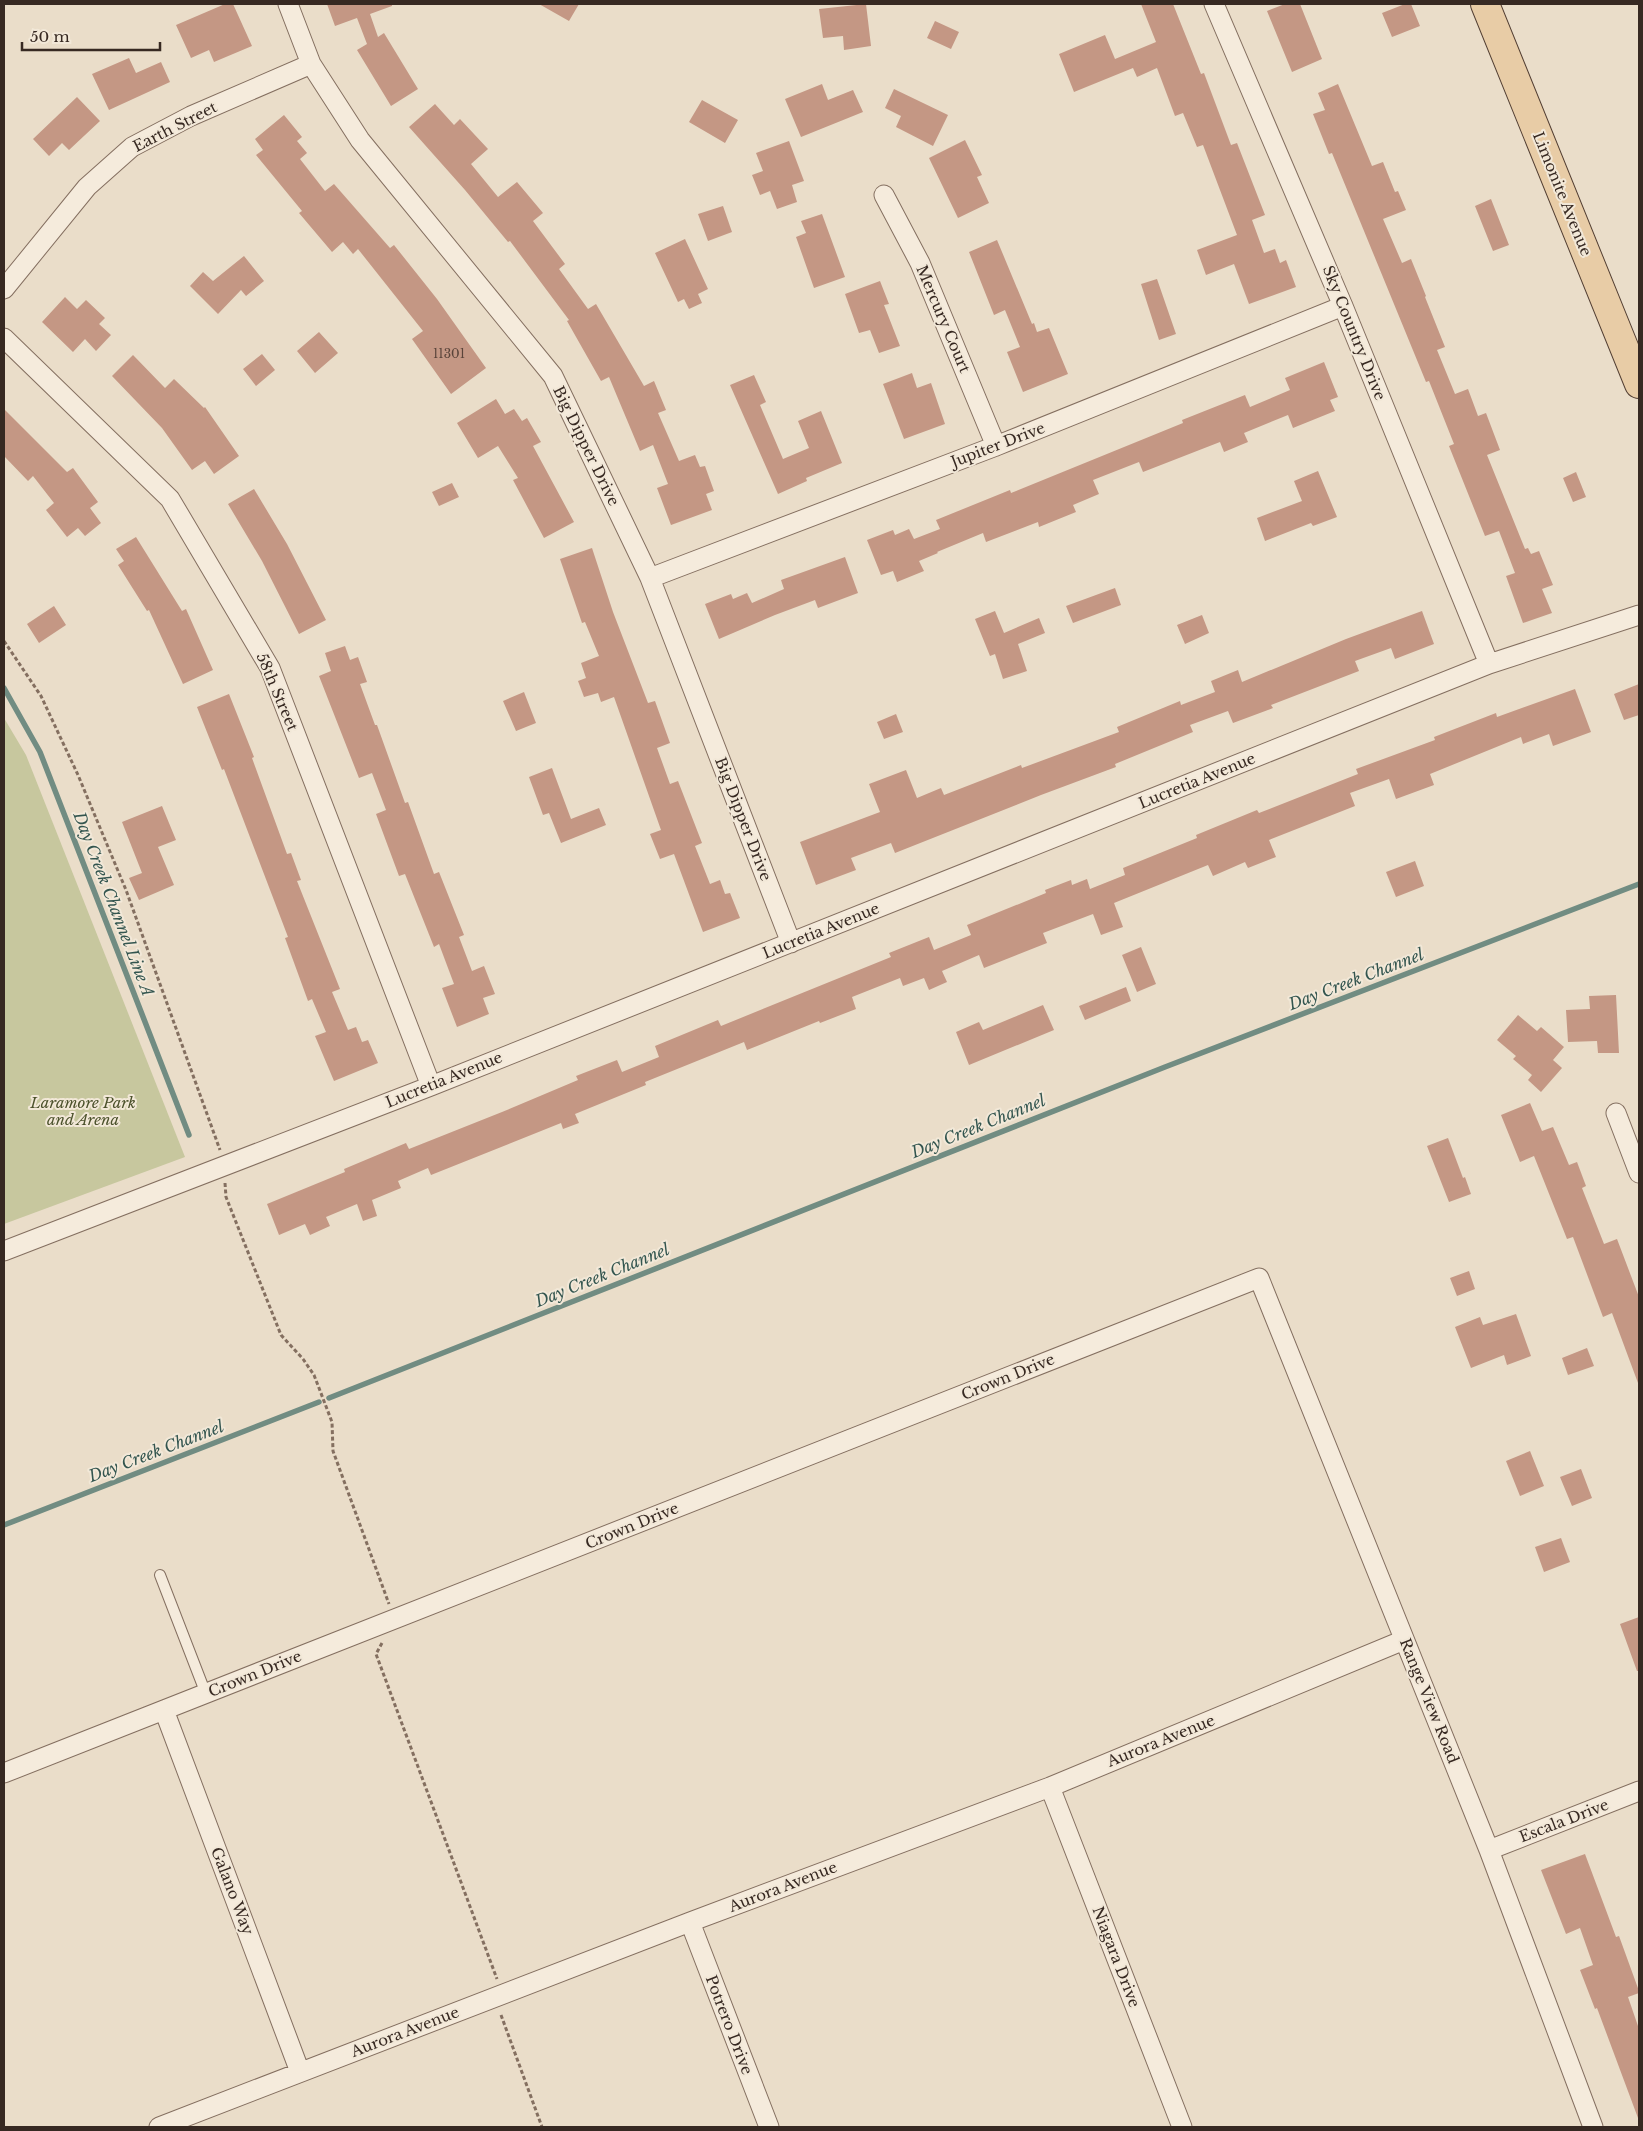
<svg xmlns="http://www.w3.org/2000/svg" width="1643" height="2131" font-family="'Libre Baskerville',serif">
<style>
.green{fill:#c7c79e}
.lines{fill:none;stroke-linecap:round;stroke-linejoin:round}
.stream{stroke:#718c82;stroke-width:5.5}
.building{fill:#c49784}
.service-casing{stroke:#846f60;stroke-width:12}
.minor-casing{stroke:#846f60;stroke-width:21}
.primary-casing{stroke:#533f33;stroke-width:30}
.path{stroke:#846f60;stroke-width:3;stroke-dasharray:4 2.5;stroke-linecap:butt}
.service{stroke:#f5ebdc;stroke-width:10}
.minor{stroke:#f5ebdc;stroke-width:19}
.primary{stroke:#e8cca6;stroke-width:28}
.labels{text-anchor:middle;stroke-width:4;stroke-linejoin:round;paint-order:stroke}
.number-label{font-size:12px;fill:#5a443a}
.street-label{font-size:15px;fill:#372922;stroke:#f2e8d8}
.park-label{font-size:15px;font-style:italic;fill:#4b512b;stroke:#f2e8d8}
.water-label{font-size:16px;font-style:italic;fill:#33554f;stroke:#f2e8d8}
</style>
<rect width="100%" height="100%" fill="#eaddc9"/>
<path class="green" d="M4,718l22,37 159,402 -181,67z"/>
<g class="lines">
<path class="stream" d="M4,688l36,64 149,383
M329,1398l836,-331 474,-183
M4,1525l315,-123"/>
</g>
<path class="building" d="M225,4h8l19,42 -38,16 -5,-12 -18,8 -15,-33z
M327,4h65v2l-22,8 8,23 6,-4 34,56 -27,17 -34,-56 10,-6 -10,-26 -22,8z
M539,4h40l-10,17z
M866,4l5,42 -27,4 -1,-14 -20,2 -4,-29z
M1141,4h32l28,70 3,-1 27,72 6,-2 28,72 -13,5 12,33 11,-4 5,14 6,-3 10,27 -47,17 -15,-40 -28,11 -9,-25 40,-15 -34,-90 -6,2 -14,-34 -8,3 -18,-48 -20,9 -4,-9 -59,24 -15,-38 46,-19 10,24 41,-17z
M1285,4h15l22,55 -30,13 -25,-61z
M1405,4h6l9,22 -28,11 -10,-24z
M935,21l24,11 -8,17 -24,-11z
M129,58l7,15 25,-11 9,20 -61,28 -17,-36z
M822,84l6,16 25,-10 10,22 -62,25 -16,-38z
M1338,84l34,82 11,-4 12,30 3,-1 8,19 -23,9 19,44 9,-4 15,37 -1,1 20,50 -8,3 18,44 13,-5 10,27 8,-3 14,37 -13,5 38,94 3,-1 3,6 8,-3 14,34 -11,4 10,24 -29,10 -17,-47 9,-3 -16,-42 -14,5 -36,-90 5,-2 -25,-63 -3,1 -94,-229 -3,1 -16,-40 12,-4 -7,-17z
M894,89l54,26 -15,31 -37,-19 5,-11 -16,-8z
M77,97l23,24 -31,29 -7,-7 -13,13 -16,-17z
M702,100l36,20 -13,23 -36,-21z
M435,104l19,21 6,-6 28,30 -17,15 27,33 19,-15 26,31 -10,8 32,43 -6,5 29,40 8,-5 48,82 10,-5 12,29 -8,3 21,48 16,-6 5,12 5,-1 9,25 -8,3 6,16 -41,15 -14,-37 11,-4 -15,-39 -13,6 -31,-74 -8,4 -34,-60 2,-1 -59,-79 -2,1 -43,-52 -56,-63z
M284,115l18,22 -5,4 10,12 -7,6 25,32 9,-7 56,64 4,-3 43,54 49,69 -35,26 -39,-55 11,-8 -65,-82 -5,5 -10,-12 -11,10 -33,-39 3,-2 -46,-56 7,-5 -8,-11z
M965,140l17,35 -5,2 12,26 -31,15 -29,-60z
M789,141l15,40 -12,4 5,17 -20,7 -7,-18 -10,4 -8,-20 11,-4 -7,-18z
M1491,199l18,46 -16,6 -18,-45z
M723,206l9,26 -24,9 -10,-27z
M822,214l23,63 -31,11 -18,-51 10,-4 -5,-12z
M685,239l23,50 -10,5 4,9 -13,6 -5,-10 -6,3 -23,-49z
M997,240l35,84 2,-1 3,9 12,-4 19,46 -45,18 -16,-40 13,-5 -15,-37 -11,5 -25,-63z
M244,256l20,25 -18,15 -5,-6 -23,24 -28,-28 13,-14 10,9z
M1157,279l19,55 -17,6 -18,-56z
M880,281l9,23 -5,1 16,41 -21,7 -9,-23 -11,3 -14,-39z
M65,297l12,12 9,-9 19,18 -6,6 12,11 -15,16 -11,-12 -12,13 -31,-30z
M319,332l19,21 -23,20 -18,-22z
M262,354l13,16 -19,16 -13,-17z
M133,355l32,33 9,-9 30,29 1,-1 34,49 -25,18 -9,-13 -13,9 -30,-42 -50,-52z
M1324,362l14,35 -8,3 5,11 -42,17 -5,-13 -44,18 4,9 -24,10 -4,-10 -77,30 -4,-10 -46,18 6,14 -26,11 3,7 -37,15 -1,-5 -52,20 -3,-9 -46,19 1,1 -19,8 5,10 -27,11 -4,-11 -12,4 -14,-35 26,-10 2,5 14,-6 5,10 26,-10 -4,-9 74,-30 1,3 172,-70 -1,-3 63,-25 5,12 40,-17 -5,-12z
M912,373l5,15 14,-5 14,41 -41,15 -21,-55z
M754,375l12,27 -6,3 23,54 26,-11 -11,-27 23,-10 21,52 -36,15 1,3 -29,13 -48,-109z
M496,399l9,15 9,-5 8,12 5,-3 14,24 -8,4 41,76 -30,16 -31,-58 5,-2 -20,-32 -20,12 -21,-35z
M4,409l63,63 6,-4 25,34 -8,6 11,15 -16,13 -7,-8 -11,9 -21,-27 8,-7 -21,-27 -5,5 -24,-25z
M1318,471l19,46 -24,9 -2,-3 -46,18 -8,-23 45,-17 -8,-20z
M1576,472l10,25 -13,5 -10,-24z
M452,483l7,14 -20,9 -7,-14z
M254,489l33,55 39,76 -27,14 -37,-73 -34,-57z
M136,537l46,74 4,-2 27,61 -30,14 -34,-74 -2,1 -29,-46 6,-4 -8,-12z
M592,548l21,64 35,91 7,-2 15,42 -13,5 13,36 8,-3 24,62 -7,3 15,38 10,-4 5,14 5,-1 10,25 -37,14 -29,-78 -14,5 -10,-25 11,-4 -47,-133 -13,5 -3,-9 -14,4 -6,-16 8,-3 -5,-15 18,-7 -14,-34 -3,1 -22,-64z
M845,557l13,36 -40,15 -3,-8 -40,15 -56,24 -14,-35 26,-10 2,5 14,-6 5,10 32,-14 -3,-9z
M1115,588l6,17 -48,18 -7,-17z
M54,606l12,19 -27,18 -12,-19z
M995,611l9,22 35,-15 6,15 -27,11 9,27 -24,8 -8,-25 -5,2 -15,-37z
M1422,611l12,33 -39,15 -4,-11 -36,13 4,10 -88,34 2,3 -40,15 -5,-12 -38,14 3,7 -78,32 1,3 -75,28 -146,58 -4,-10 -40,15 5,12 -40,15 -16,-43 80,-30 -11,-28 37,-14 11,28 24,-10 3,7 77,-30 1,3 97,-36 -2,-5 63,-26 1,4 34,-13 -4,-11 27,-11 4,12 104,-43z
M1202,615l7,18 -24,11 -8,-19z
M345,646l5,14 8,-3 9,25 -7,2 15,41h2l28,78 3,-1 26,72 5,-2 25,63 -5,2 13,34 12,-5 11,28 -12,4 6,16 -32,13 -15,-39 12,-4 -15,-40 -5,3 -29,-73 -6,2 -23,-62 10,-4 -14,-37 -13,5 -40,-102 12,-5 -6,-18z
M1639,684v31l-15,5 -10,-26z
M1575,689l16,43 -38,14 -4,-12 -26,10 -2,-7 -91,37 4,11 -38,14 -7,-20 -39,14 5,13 -86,34 7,17 -28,11 -3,-6 -32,14 -5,-11 -94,38 9,24 -22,8 -8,-21 -50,19 4,10 -63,25 -5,-13 -37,16 5,11 -18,8 -5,-12 -21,8 -3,-8 -48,19 4,12 -36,14 -1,-2 -72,29 -3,-8 -99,40 1,3 -71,29 4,9 -16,6 -2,-6 -130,52 -3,-7 -30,13 3,7 -29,12 5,16 -14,5 -6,-17 -31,13 4,9 -20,9 -5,-11 -26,11 -12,-31 78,-32 -1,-3 62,-26 3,6 93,-37 76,-32 -2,-4 41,-16 5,12 37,-15 -4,-11 63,-26 3,6 170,-69 -2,-4 40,-16 5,13 37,-15 -4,-10 79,-32 -1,-3 26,-10 1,5 15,-6 3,10 35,-14 -2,-7 74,-30 -1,-3 61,-25 2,3 99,-39 -2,-5 79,-29 -1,-3 62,-24 1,4z
M524,692l12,31 -20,8 -13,-30z
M229,694l25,63 -2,1 35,96 4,-1 10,27 -4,1 43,108 -8,3 16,38 8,-3 6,15 6,-2 10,23 -44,18 -19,-45 11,-4 -14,-33 -4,2 -23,-63 3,-1 -64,-168 -2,1 -25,-63z
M896,714l7,18 -19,7 -7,-17z
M552,768l19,51 28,-11 7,17 -45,18 -12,-30 -6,2 -14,-38z
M162,806l14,34 -18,7 16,38 -35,15 -10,-22 13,-5 -20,-51z
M1415,861l9,25 -28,11 -10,-25z
M1141,947l15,37 -19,8 -15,-37z
M1126,987l5,14 -46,19 -6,-14z
M1616,995l3,58h-21l-1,-12 -29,1 -2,-32 24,-1 -1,-13z
M1043,1005l11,25 -85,35 -13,-33 23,-10 4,8z
M1518,1015l19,16 4,-4 23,20 -11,13 9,8 -21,24 -13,-12 4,-5 -19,-16 3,-3 -19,-16z
M1530,1103l12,28 11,-4 16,38 8,-3 9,24 -4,2 22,56 13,-5 22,58v86h-1l-26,-70 -9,4 -30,-80 -6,2 -33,-83 -14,6 -19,-47z
M1448,1138l15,40 2,-1 6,17 -22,8 -22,-56z
M1469,1271l6,18 -18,7 -7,-18z
M1516,1314l15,42 -24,9 -3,-10 -33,13 -16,-41 25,-10 3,8z
M1587,1348l7,18 -26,9 -6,-17z
M1530,1451l14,35 -24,10 -14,-35z
M1581,1469l11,29 -20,8 -12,-29z
M1561,1538l9,24 -26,10 -9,-25z
M1639,1617v54h-2l-17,-47z
M1585,1854l31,83 3,-1 20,55v2l-11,4 11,32v88l-1,1 -41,-110 -2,1 -15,-39 13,-5 -13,-37 -14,6 -25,-64z"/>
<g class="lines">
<defs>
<path id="service" d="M160,1575l46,119"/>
<path id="minor" d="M288,4l23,60 49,76 193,236 97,202 141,365
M1214,4l129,302 146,358
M884,195l36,68 76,183
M4,289l83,-102 45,-40 59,-31 120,-52
M4,338l166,161 100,169 161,418
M650,578l346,-132 347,-140
M1616,1113l23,60
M4,1251l427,-165 1058,-422 150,-49
M164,1710l136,362
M4,1773l1255,-495 230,572 104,277
M1050,1787l132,340
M1489,1850l150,-59
M690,1922l79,205
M159,2127l531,-205 360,-135 354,-147"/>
<path id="primary" d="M1485,4l154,380"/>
</defs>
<use href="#service" class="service-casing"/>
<use href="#minor" class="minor-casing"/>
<use href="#primary" class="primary-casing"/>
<path class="path" d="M4,641l37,55 37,79 48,115 94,260
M225,1183l1,14 55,138 22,24 11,16 18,47 1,29 56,153
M382,1643l-6,11 121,325
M501,2015l41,112"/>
<use href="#service" class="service"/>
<use href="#minor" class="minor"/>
<use href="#primary" class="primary"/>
</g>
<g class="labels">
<g class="number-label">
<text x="449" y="358">11301</text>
</g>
<g class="street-label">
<text transform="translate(175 127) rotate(-27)" y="5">Earth Street</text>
<text transform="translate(1562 194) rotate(68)" y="5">Limonite Avenue</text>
<text transform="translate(943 319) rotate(67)" y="5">Mercury Court</text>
<text transform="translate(1354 333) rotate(68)" y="5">Sky Country Drive</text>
<text transform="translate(998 445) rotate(-21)" y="5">Jupiter Drive</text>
<text transform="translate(586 446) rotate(64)" y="5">Big Dipper Drive</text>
<text transform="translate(277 692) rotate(67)" y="5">58th Street</text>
<text transform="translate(1197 781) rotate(-22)" y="5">Lucretia Avenue</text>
<text transform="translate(743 819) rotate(69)" y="5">Big Dipper Drive</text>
<text transform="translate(821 931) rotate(-22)" y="5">Lucretia Avenue</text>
<text transform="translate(444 1080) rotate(-22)" y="5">Lucretia Avenue</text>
<text transform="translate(1008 1377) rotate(-22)" y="5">Crown Drive</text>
<text transform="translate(632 1526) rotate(-22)" y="5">Crown Drive</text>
<text transform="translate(255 1674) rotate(-22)" y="5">Crown Drive</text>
<text transform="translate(1429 1701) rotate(68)" y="5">Range View Road</text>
<text transform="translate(1161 1741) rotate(-22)" y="5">Aurora Avenue</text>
<text transform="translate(1564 1821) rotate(-21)" y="5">Escala Drive</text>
<text transform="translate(783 1887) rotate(-21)" y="5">Aurora Avenue</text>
<text transform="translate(232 1891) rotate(69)" y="5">Galano Way</text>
<text transform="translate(1116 1957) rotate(69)" y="5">Niagara Drive</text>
<text transform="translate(729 2025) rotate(69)" y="5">Potrero Drive</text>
<text transform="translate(405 2032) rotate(-21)" y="5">Aurora Avenue</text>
</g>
<g class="park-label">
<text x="83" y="1108">Laramore Park<tspan x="83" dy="17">and Arena</tspan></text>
</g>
<g class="water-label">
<text transform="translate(114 904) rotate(69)" y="6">Day Creek Channel Line A</text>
<text transform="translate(1356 979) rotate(-21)" y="6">Day Creek Channel</text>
<text transform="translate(978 1126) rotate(-22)" y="6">Day Creek Channel</text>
<text transform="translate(602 1275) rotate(-22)" y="6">Day Creek Channel</text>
<text transform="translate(156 1451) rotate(-21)" y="6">Day Creek Channel</text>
</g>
</g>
<rect width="1643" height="2131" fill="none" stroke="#372922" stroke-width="10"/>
<path d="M22 42v8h138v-8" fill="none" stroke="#372922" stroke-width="2.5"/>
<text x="30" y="42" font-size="15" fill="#372922" stroke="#f2e8d8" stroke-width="4" paint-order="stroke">50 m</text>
</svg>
